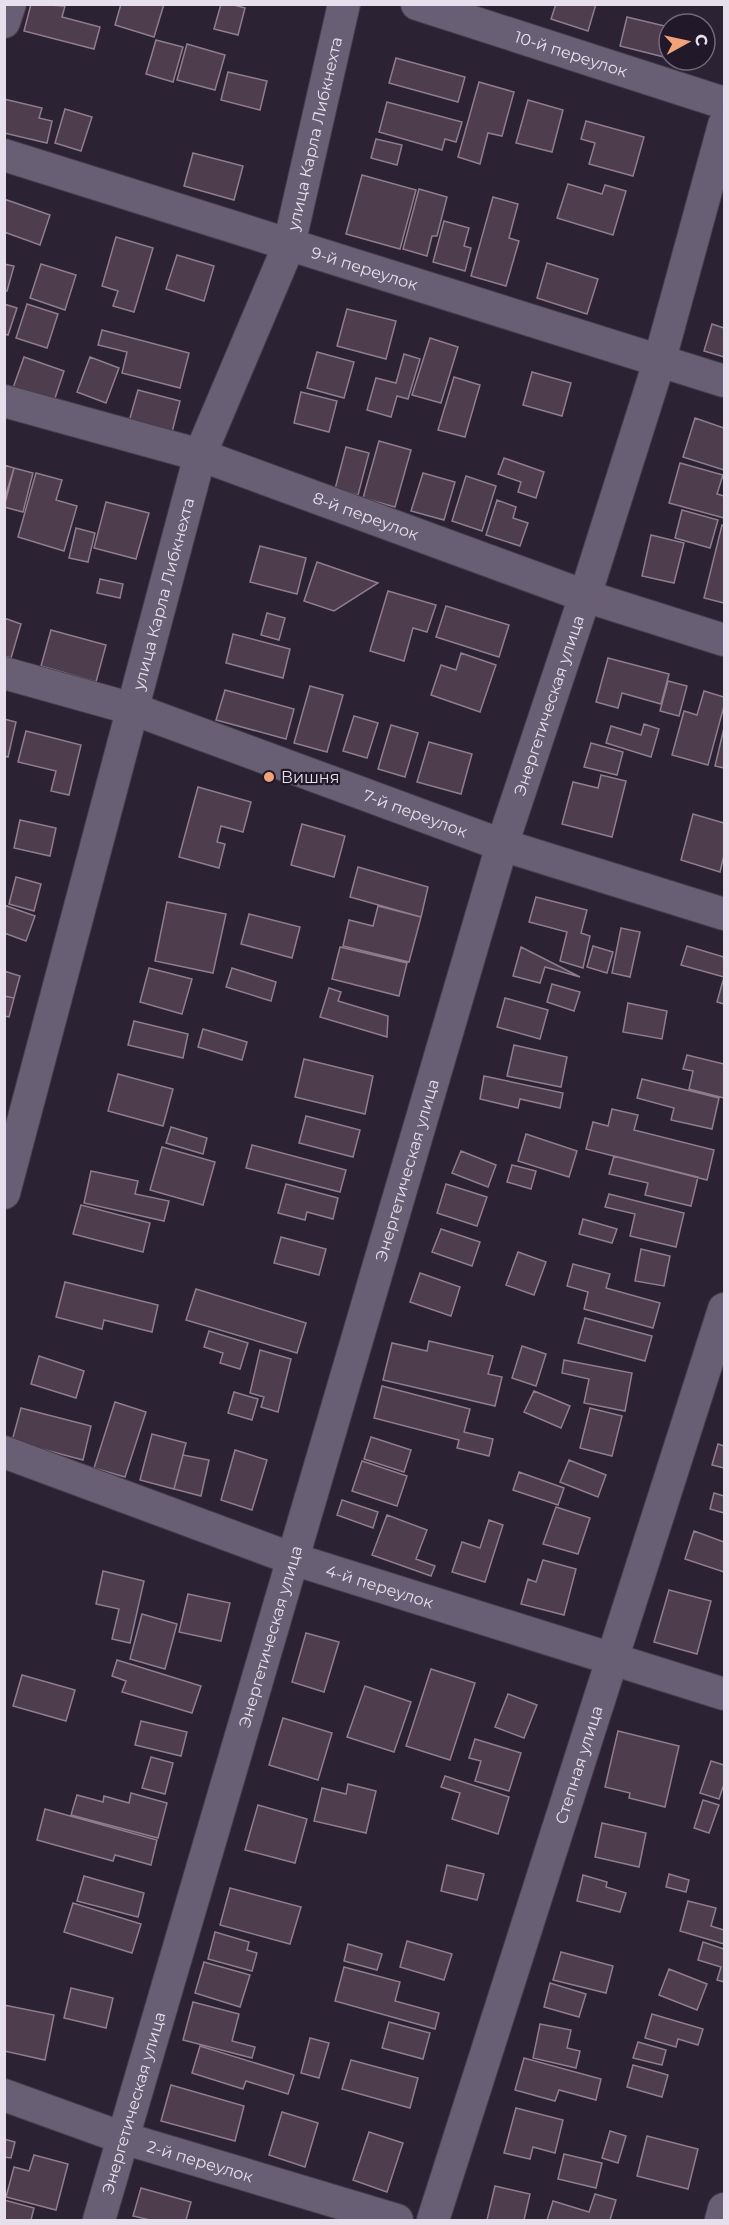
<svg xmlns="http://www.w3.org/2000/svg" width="729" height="2225" font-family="Montserrat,sans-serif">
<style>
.building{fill:#4e3d4d;stroke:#8f7d8f;stroke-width:1.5}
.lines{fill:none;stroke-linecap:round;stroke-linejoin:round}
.minor-casing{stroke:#463e4d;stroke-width:34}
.minor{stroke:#695f74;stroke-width:32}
.poi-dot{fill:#f0a279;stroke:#21192a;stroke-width:2}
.labels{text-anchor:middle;stroke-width:4.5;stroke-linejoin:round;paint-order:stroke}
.street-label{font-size:16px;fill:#e6e0ec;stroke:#21192a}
.poi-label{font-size:16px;fill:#e6e0ec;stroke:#21192a;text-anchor:start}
</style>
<rect width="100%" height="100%" fill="#2b2234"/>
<path class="building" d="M31,4l34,2 -3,11 38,10 -6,22 -70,-18z
M121,4h43l-10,33 -39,-12z
M221,4h10l14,4 -7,27 -24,-6z
M556,4h40l-8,27 -37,-12z
M627,17l42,10 -5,30 -44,-11z
M156,40l27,7 -10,35 -27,-8z
M187,44l38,11 -10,35 -38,-10z
M396,58l69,19 -7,25 -69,-19z
M228,72l39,9 -7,29 -39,-10z
M479,82l35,10 -12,44 -14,-3 -8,31 -22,-7z
M4,99l38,9 -3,10 13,3 -5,22 -43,-10z
M528,100l35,10 -11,42 -36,-9z
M387,102l75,20 -6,20 -11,-3 -3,11 -63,-18z
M65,109l27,8 -11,34 -26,-8z
M586,121l58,16 -11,39 -44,-12 6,-21 -14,-4z
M376,139l26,6 -5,20 -26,-7z
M193,153l50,13 -9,34 -50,-14z
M362,175l54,15 -16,59 -54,-15z
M568,184l34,10 3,-9 21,6 -13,44 -56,-17z
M419,189l28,8 -10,39h-5l-5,20 -24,-7z
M493,197l25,7 -9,34 10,3 -13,45 -35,-10z
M4,199l46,16 -10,30 -36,-13z
M444,221l25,7 -5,18 7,2 -6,23 -32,-9z
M116,237l37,11 -19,64 -21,-6 5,-15 -16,-5z
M177,255l37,11 -10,35 -38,-12z
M547,263l51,16 -11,35 -50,-16z
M4,264l10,2 -7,25 -3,-1z
M41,264l35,11 -11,35 -35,-12z
M4,304l13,4 -9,27 -4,-1z
M27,304l31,10 -11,34 -31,-10z
M347,309l49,12 -10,38 -49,-13z
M712,324l12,4v29l-20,-6z
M102,330l87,23 -9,35 -58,-15 5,-21 -29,-7z
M430,338l28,9 -17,56 -29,-8z
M317,352l37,10 -10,36 -37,-10z
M404,354l16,5 -12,40 -11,-3 -6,21 -24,-7 9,-32 20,5z
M24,357l40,14 -10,30 -41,-13z
M90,357l29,11 -13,35 -29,-11z
M532,372l39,11 -9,33 -39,-11z
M454,377l26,8 -15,52 -27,-7z
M138,390l42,11 -9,35 -43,-11z
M301,392l36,9 -8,31 -35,-9z
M695,418l29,10v42l-41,-13z
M379,441l32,9 -16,57 -32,-9z
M346,447l23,6 -11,42 -23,-6z
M504,458l40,14 -8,26 -18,-6 3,-10 -23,-8z
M680,463l43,12 -6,19 7,2v22l-55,-15z
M4,465l10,3 -10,33z
M14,468l19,5 -10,39 -19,-5z
M36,473l26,7 -6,20 21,6 -13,45 -46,-14z
M423,473l32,9 -11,38 -33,-9z
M466,476l30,10 -14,45 -30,-10z
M497,500l19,7 -3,11 15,5 -8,23 -34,-11z
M106,502l43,11 -13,46 -42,-11z
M682,510l36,10 -8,28 -35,-10z
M722,525l2,1v77l-20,-5z
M76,528l19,5 -7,29 -19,-4z
M651,535l33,8 -10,40 -32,-7z
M260,546l46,12 -9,36 -47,-12z
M317,562l61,21 -44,28 -30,-10z
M100,579l23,5 -3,14 -23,-5z
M388,591l48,14 -9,27 -14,-4 -9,33 -34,-10z
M446,606l63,19 -10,32 -63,-20z
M267,613l18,5 -6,22 -18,-5z
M4,618l17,6 -10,34 -7,-2z
M51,630l55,15 -10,37 -55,-16z
M233,634l57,15 -7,29 -57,-15z
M461,653l35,12 -16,47 -49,-17 10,-30 15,5z
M608,658l61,16 -8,30 -39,-11 -4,15 -22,-6z
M668,681l19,5 -8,30 -19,-5z
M310,686l33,9 -16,57 -33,-9z
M225,690l69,19 -8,30 -70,-19z
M704,691l20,6v9l-16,59 -36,-10 12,-44 13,4z
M354,716l24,7 -11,35 -24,-7z
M4,719l12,3 -8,35 -4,-1z
M644,724l15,5 -8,28 -45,-14 5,-17 30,9z
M391,725l27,8 -13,44 -27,-8z
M724,728v40l-9,-2z
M26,731l55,14 -12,50 -18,-4 5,-20 -38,-9z
M429,742l43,12 -11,40 -44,-12z
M591,743l32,9 -6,23 -33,-8z
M601,775l25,6 -14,56 -50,-13 11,-42 25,6z
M198,787l53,15 -8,30 -22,-6 -4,16 8,2 -6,24 -40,-11z
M693,814l31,9v32l-4,17 -39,-12z
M20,820l36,8 -6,28 -36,-8z
M302,824l43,12 -11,41 -43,-12z
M358,867l70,20 -7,30 -71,-20z
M16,877l25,7 -7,27 -25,-7z
M536,897l51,13 -6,23 9,3 -7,32 -23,-7 7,-29 -38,-10z
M167,902l59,12 -13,59 -58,-12z
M4,905l31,11 -9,25 -22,-8z
M378,906l43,11 -12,45 -66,-16 6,-26 24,6z
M249,914l51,13 -8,31 -51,-14z
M621,928l19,4 -10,45 -18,-4z
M593,946l20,6 -6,21 -20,-6z
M687,946l37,11v47l-7,-2 7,-25 -43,-12z
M340,947l67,16 -8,33 -67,-17z
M521,947l59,30 -35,-10 -5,16 -27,-7z
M149,968l43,11 -10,35 -42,-12z
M232,968l44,14 -5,19 -45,-14z
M4,971l16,5 -6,22 -10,-2z
M552,984l28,8 -6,19 -27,-9z
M329,988l12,4 -3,9 50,15 -1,21 -67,-20z
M4,996l10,2 -5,19 -5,-1z
M505,998l43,12 -8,29 -43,-12z
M628,1003l39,8 -5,28 -39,-7z
M134,1021l54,13 -5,24 -55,-13z
M203,1029l44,13 -5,18 -44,-13z
M514,1045l53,12 -6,30 -54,-11z
M687,1055l37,9v34l-35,-9 4,-18 -10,-2z
M304,1059l69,17 -8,38 -70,-17z
M118,1074l55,15 -10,37 -55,-15z
M484,1076l79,17 -3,15 -40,-9 -2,9 -38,-9z
M642,1079l77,19 -7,31 -41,-9 3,-12 -37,-10z
M612,1109l26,6 -4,15 80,20 -7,30 -121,-31 7,-27 15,4z
M306,1116l54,14 -7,27 -54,-14z
M171,1127l36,11 -4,16 -37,-11z
M526,1134l51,17 -8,26 -51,-16z
M252,1145l94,25 -6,22 -94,-24z
M162,1147l53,15 -12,43 -53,-15z
M461,1151l35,14 -8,22 -36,-14z
M614,1156l84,21 -7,29 -46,-11 3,-12 -39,-9z
M512,1165l24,6 -5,18 -24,-7z
M91,1171l47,10 -3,13 34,7 -5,20 -80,-18z
M286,1184l52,14 -5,21 -26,-7 -2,8 -27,-7z
M446,1184l41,13 -10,29 -40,-13z
M609,1194l75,19 -8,34 -46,-11 5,-22 -30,-7z
M81,1205l69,18 -7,29 -70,-18z
M583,1219l34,10 -5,14 -33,-9z
M441,1229l39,13 -8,24 -40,-14z
M281,1237l45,12 -7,26 -45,-12z
M641,1249l29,7 -6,30 -29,-5z
M518,1252l28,10 -12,33 -28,-10z
M573,1264l37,10 -4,14 54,15 -7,25 -69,-19 4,-17 -21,-6z
M420,1273l40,14 -9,29 -41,-14z
M65,1282l93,23 -6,27 -48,-12 -2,9 -46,-12z
M196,1289l110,34 -9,30 -111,-33z
M585,1318l67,18 -7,25 -67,-18z
M209,1331l39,12 -8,26 -20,-6 3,-10 -19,-6z
M429,1341l64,15 -5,18 14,3 -7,29 -112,-26 9,-37 35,8z
M522,1346l24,8 -10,32 -24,-8z
M260,1350l31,9 -13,53 -17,-5 3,-10 -14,-4z
M39,1356l45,15 -8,27 -45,-14z
M564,1360l68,13 -7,38 -41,-8 5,-24 -27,-6z
M382,1386l88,23 -6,23 29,7 -4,17 -32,-8 2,-8 -85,-22z
M534,1391l36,15 -9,22 -37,-16z
M234,1392l24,7 -6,21 -24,-7z
M115,1402l31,10 -21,65 -31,-9z
M21,1408l70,18 -8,34 -71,-19z
M590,1408l32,8 -10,40 -32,-8z
M152,1434l34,9 -12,46 -34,-9z
M371,1437l40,13 -7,22 -40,-13z
M718,1444l6,2v22l-12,-3z
M235,1450l32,10 -15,50 -31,-10z
M183,1455l26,5 -8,36 -27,-7z
M569,1460l37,15 -8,22 -38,-15z
M362,1461l45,15 -10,30 -45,-15z
M519,1472l45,16 -6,17 -45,-15z
M714,1493l10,3v17l-14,-4z
M342,1500l36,12 -5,16 -36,-13z
M556,1507l34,11 -12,36 -35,-10z
M387,1515l40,15 -11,29 19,7 -4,10 -59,-21z
M489,1520l14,5 -18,57 -33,-10 10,-30 18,6z
M694,1531l30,11v30l-39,-13z
M543,1560l33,9 -12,46 -43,-11 7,-25 8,3z
M103,1571l41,10 -14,62 -18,-4 7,-30 -23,-5z
M669,1590l42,11 -14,53 -43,-12z
M188,1594l42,9 -9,38 -42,-9z
M142,1614l35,10 -12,45 -35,-10z
M306,1633l33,9 -15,50 -32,-10z
M117,1660l84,26 -9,27 -70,-21 4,-11 -14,-5z
M431,1669l44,14 -25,77 -44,-14z
M22,1675l53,15 -9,31 -53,-15z
M365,1686l46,16 -17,50 -47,-15z
M508,1694l29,11 -13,33 -29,-11z
M283,1718l49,15 -14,47 -49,-15z
M141,1721l46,11 -6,24 -46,-11z
M618,1731l61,15 -14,61 -36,-9 1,-5 -25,-6z
M475,1739l46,14 -12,38 -34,-10 6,-20 -12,-3z
M151,1757l22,6 -8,31 -23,-6z
M711,1761l13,4v19l-5,15 -19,-6z
M445,1776l64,21 -11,37 -46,-15 8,-26 -19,-6z
M348,1784l28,7 -10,42 -52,-12 8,-33 24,6z
M131,1793l36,10 -9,35 -87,-23 6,-20 26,7 1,-6 25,7z
M703,1800l16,5 -10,28 -15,-5z
M258,1805l49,14 -12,44 -50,-13z
M45,1809l112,31 -6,25 -36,-10 -2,6 -76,-21z
M602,1823l44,10 -7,34 -44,-10z
M447,1865l37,9 -7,26 -36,-9z
M669,1874l20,6 -3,12 -20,-5z
M583,1875l24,7 -1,5 20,6 -6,19 -43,-11z
M84,1876l60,17 -6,24 -61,-16z
M230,1888l71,19 -11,37 -70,-19z
M688,1901l28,7 -5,18 13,4v14l-44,-13z
M73,1903l68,21 -9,29 -68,-21z
M215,1932l34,10 -2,8 10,3 -5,18 -44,-12z
M407,1941l45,13 -8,26 -44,-13z
M703,1942l21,7v33l-7,-2 4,-13 -23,-7z
M348,1944l34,10 -5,16 -33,-9z
M561,1952l52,14 -7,27 -53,-13z
M204,1962l46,13 -10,32 -45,-14z
M344,1967l56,15 -5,19 44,12 -4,16 -100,-28z
M669,1969l38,15 -10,26 -38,-15z
M550,1983l36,11 -7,23 -35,-10z
M71,1988l42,10 -7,30 -42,-10z
M193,2002l46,12 -7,27 23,6 -3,11 -69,-18z
M4,2005l50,10 -9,45 -41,-9z
M652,2014l51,15 -5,16 -20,-6 -2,8 -31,-9z
M389,2022l41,11 -7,26 -41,-11z
M540,2024l31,6 -4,18 13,3 -4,17 -43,-10z
M310,2038l19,5 -10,35 -18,-5z
M638,2042l28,8 -4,15 -29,-7z
M200,2046l94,29 -6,19 -42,-13 -3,8 -51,-16z
M524,2058l77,21 -5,21 -37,-10 -4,11 -40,-11z
M351,2060l67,18 -8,30 -68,-19z
M633,2065l35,10 -6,22 -35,-10z
M171,2085l73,21 -9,35 -74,-20z
M516,2108l47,12 -8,33 -22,-6 -3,12 -26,-6z
M282,2112l36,11 -13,44 -36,-12z
M610,2131l16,5 -8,27 -16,-5z
M369,2132l34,11 -16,49 -34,-12z
M647,2136l51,13 -10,40 -51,-13z
M4,2139l11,3 -4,16 -7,-1z
M564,2154l38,9 -6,25 -38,-9z
M34,2155l34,9 -12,46 -50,-13 8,-30 15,4z
M495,2186l35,8 -6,26h-37z
M141,2188l50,14 -5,18h-36l-17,-4z
M595,2194l21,6 -6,20h-63l6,-19 36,11z
M4,2200l30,8 -3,12h-27z"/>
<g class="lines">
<defs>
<g id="minor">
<path id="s1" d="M417,4l307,99"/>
<path d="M4,22l6,-18"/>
<path id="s2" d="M4,155l720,226"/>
<path id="s3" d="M4,401l196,54 385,141 139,44"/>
<path id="s4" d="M4,673l129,36 369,136 222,69"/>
<path id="s5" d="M4,1193l196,-738 89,-210 55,-241"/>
<path id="s6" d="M4,1452l289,107 431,135"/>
<path id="s7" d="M4,2095l119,43 274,82"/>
<path id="s8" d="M99,2220l403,-1375 83,-249 75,-237 64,-234"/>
<path id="s9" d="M433,2220l291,-911"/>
<path d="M721,2220l3,-11"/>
</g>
</defs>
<use href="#minor" class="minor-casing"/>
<use href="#minor" class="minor"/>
</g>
<circle class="poi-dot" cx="269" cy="777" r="6"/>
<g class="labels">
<g class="street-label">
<text dy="6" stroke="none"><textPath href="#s1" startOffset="162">10-й переулок</textPath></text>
<text dy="6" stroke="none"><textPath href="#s5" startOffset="1106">улица Карла Либкнехта</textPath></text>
<text dy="6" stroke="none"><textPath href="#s2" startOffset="378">9-й переулок</textPath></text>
<text dy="6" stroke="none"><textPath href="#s3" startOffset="380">8-й переулок</textPath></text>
<text dy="6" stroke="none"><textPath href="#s5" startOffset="620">улица Карла Либкнехта</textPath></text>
<text dy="6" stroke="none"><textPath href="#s8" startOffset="1580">Энергетическая улица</textPath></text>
<text dy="6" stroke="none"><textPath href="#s4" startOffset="435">7-й переулок</textPath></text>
<text dy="6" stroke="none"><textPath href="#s8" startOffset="1094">Энергетическая улица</textPath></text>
<text dy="6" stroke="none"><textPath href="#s6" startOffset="399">4-й переулок</textPath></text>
<text dy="6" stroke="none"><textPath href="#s8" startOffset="608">Энергетическая улица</textPath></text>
<text dy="6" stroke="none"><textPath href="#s9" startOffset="478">Степная улица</textPath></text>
<text dy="6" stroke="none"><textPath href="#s8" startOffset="122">Энергетическая улица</textPath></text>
<text dy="6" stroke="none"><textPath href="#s7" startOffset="207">2-й переулок</textPath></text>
</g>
<g class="poi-label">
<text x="281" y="783">Вишня</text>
</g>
</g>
<rect width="729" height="2225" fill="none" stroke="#e6e0ec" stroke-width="12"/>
<g transform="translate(687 42) rotate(82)"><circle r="28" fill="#21192a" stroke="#706978" stroke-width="1.5"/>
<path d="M0-4.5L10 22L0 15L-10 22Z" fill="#f0a279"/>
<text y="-9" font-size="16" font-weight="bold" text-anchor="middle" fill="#e6e0ec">С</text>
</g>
</svg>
